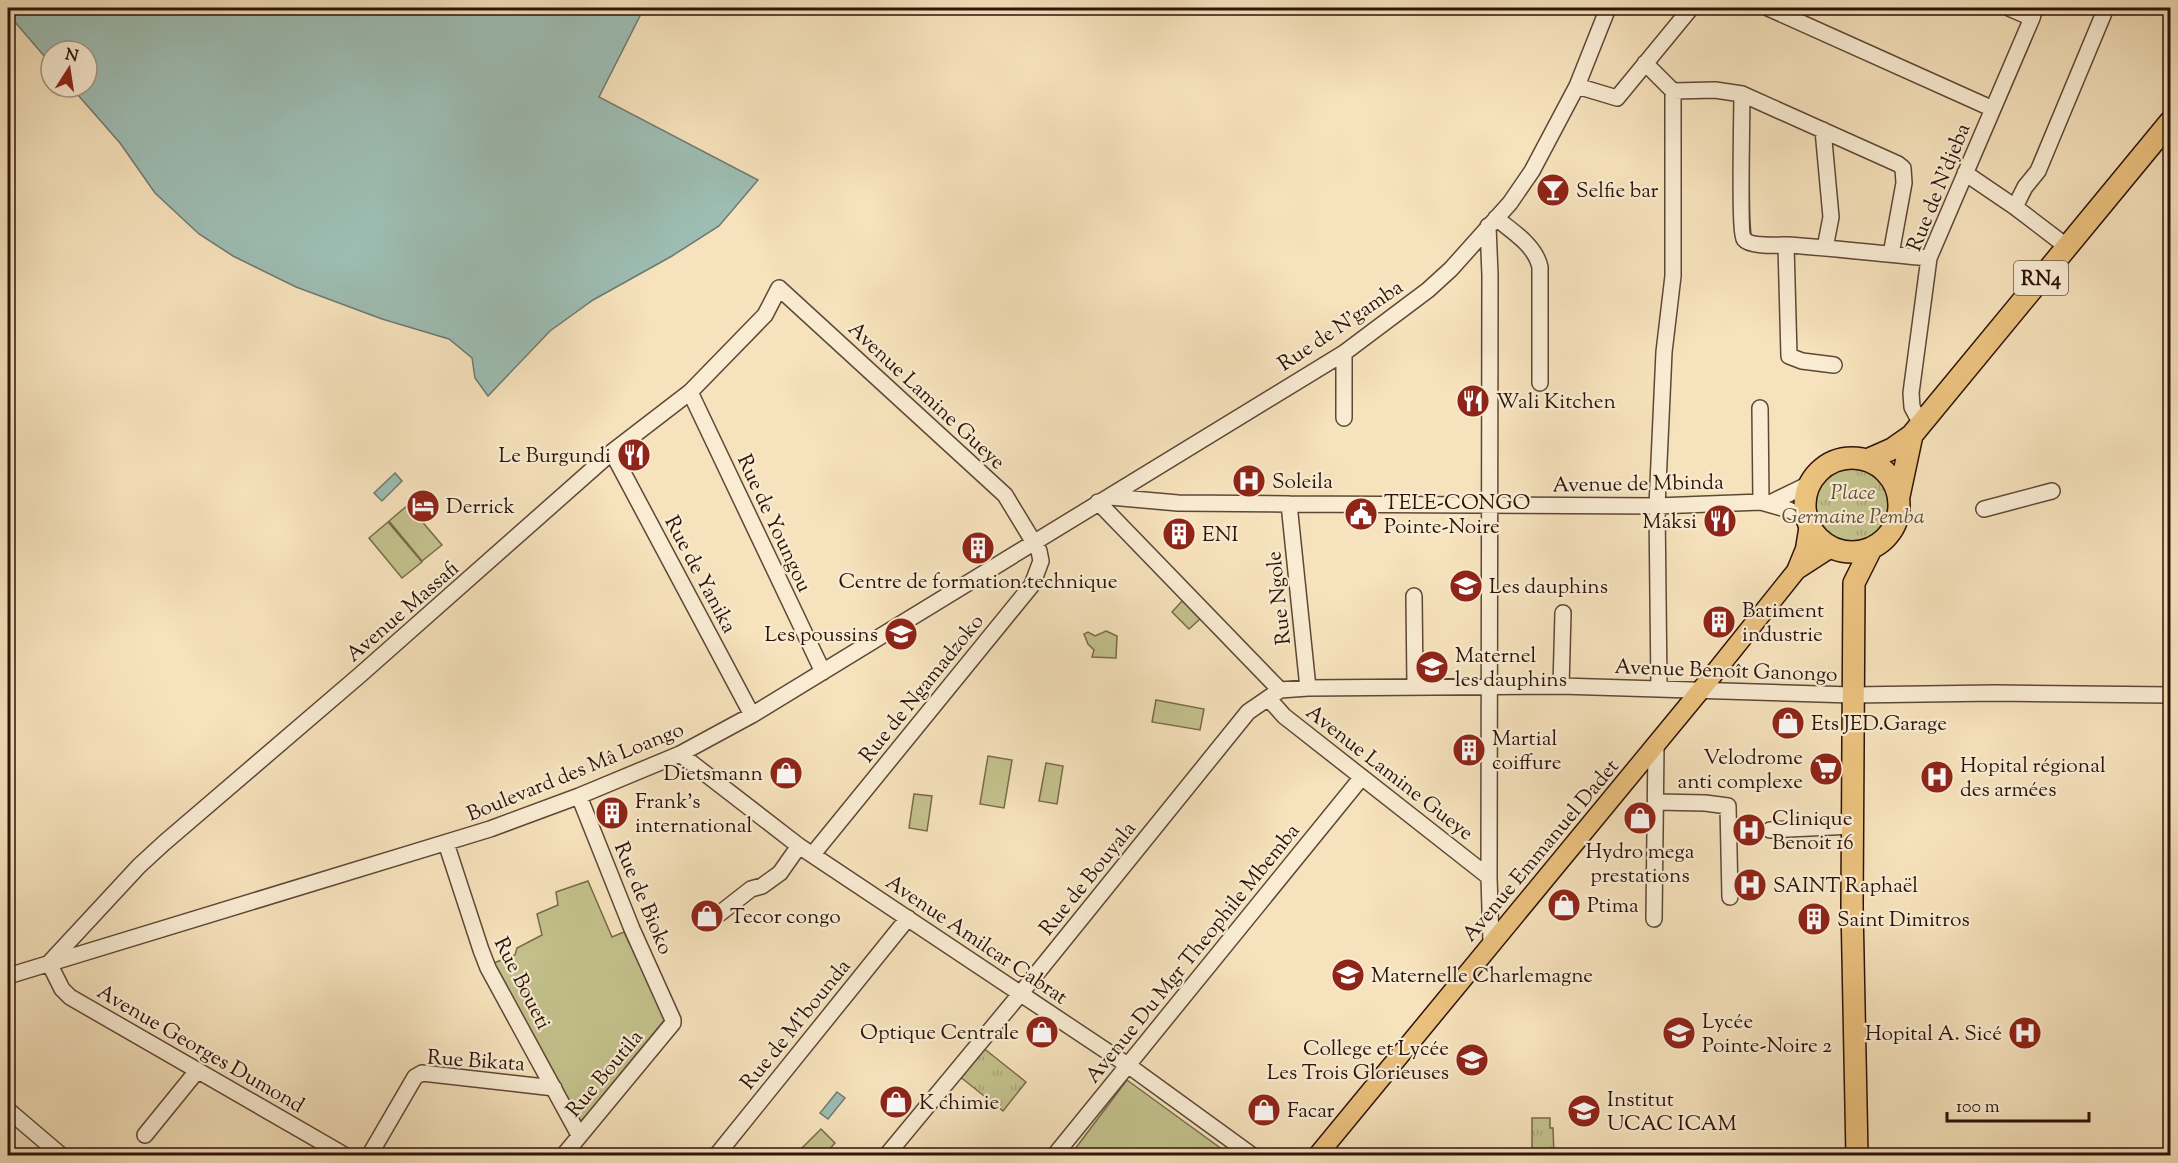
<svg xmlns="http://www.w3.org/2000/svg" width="2178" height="1163" font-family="'Sorts Mill Goudy',serif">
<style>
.grass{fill:#c3c18c;stroke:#786a4a;stroke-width:1.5}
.park{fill:url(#park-tufts);stroke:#786a4a;stroke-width:1.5}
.water{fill:#9dbdb3;stroke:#70796f;stroke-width:1.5}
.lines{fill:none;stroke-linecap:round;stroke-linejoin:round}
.minor-casing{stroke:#5f4736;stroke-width:18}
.major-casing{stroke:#2d1309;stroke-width:21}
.highway-casing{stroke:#2d1309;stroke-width:24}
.minor{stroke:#f9ecd3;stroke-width:15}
.major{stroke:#ebc17e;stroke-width:18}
.highway{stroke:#ebc17e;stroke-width:21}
.labels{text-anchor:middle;stroke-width:4.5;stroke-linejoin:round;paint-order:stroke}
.shield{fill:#f9ecd3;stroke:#6a5446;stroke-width:1.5}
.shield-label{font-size:20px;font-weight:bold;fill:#2d1309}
.street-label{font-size:21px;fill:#2d1309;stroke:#f9ecd3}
.poi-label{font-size:21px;fill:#2d1309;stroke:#f9ecd3;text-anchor:start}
.park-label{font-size:21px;font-style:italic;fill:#625037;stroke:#f9ecd3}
</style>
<defs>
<pattern id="park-tufts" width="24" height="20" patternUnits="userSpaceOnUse" patternTransform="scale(1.5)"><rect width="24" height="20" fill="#c3c18c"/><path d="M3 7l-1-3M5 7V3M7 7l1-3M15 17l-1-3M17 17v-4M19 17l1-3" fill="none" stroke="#a8a577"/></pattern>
</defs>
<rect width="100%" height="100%" fill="#f6e2bc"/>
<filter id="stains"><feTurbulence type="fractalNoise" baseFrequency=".00333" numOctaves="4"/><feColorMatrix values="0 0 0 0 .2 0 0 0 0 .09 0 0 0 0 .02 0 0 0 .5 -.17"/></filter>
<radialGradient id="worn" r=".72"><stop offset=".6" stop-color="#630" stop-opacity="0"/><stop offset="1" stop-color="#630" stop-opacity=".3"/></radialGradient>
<path class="grass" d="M408,505l34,40 -20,16 -33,-40z
M388,522l34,40 -20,16 -33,-40z
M1183,600l18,18 -12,11 -17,-17z
M1106,631l11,5 -1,22 -24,-1 2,-7 -6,-6 -4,-10 4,-2 7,4z
M1156,700l48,9 -4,21 -48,-8z
M988,756l24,4 -8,48 -24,-4z
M1046,763l17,3 -6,38 -18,-3z
M914,794l18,2 -5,35 -18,-3z
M588,881l24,56 12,-5 42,86 -85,104 -30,-40 -60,-118 24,-9 2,-7 25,-13 -5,-21 21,-9 -2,-13z
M1127,1080l103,75 -147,1 -8,-7z
M821,1129l14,14 -11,12h-16l-7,-6z"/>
<path class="park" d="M1810 504a42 42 0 1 1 84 0a42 42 0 1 1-84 0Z
M982,1047l44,35 -23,29 -44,-35z
M1532,1118h18v10h3l1,27h-22z"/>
<path class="water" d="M8,8h636l-45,89 159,83 -39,46 -47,30 -79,44 -43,31 -62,65 -13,-18 -3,-20 -23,-19 -67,-20 -86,-32 -63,-31 -34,-22 -44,-41 -35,-50 -49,-56h16v-36h-36v13l-36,-42 -7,-5z
M395,473l7,8 -20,20 -8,-8z
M837,1092l8,6 -17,21 -8,-6z"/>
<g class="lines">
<defs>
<path id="minor" d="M1768,8l225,101
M2009,8l23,10
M1645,63l28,28v185l-9,76 -7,154 2,182
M1577,86l40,12 74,-90
M1673,91l42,-1 27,4 156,70 5,4 1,15 -13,71
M1742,94c0,17 -3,139 2,145 6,8 34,6 44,6 47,3 94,9 141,13
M1823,130l8,87 -6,31
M1965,173l50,34 51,39
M2015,207l10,-20 13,-16 68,-163
M1496,218c17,14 39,27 44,49v116
M1488,226l2,49 -1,602 2,65
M1786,245l3,111 13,5 32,4
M1344,353v65
M690,392l133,280
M1760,408l1,94
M1921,424l-9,-17 -1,-14 18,-135 103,-240 3,-10
M612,452l140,263
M1110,497l68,6 111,1 368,2 104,-4 28,8 17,8
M1098,502l182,188
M1770,503l39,-19
M1289,504l19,184
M1984,509l68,-18
M1414,596l1,90
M1561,686l2,-73
M1268,698l16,18 205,161
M680,754l119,92 330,220 124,90
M1656,802l49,1 23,3 2,91
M1770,830l83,-4
M446,843l35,107 7,18 91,167
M719,914l32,-25 11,-3 18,-13 19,-27
M1654,919l2,-174
M8,976l482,-147 89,-33 101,-42 72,-39 592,-362 84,-63 23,-21 59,-66 22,-32 45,-85 31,-78
M8,1110l54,46
M145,1135l52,-64
M346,1156l-276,-159 -8,-8 -13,-26 90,-97 25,-23 196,-168 252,-223 78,-60 75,-77 14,-27 226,207 34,56 2,10 -9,24 -219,269
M369,1156l46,-79 7,-4 132,15
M563,1156l110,-133v-3l-41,-91 -53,-133
M716,1156l192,-238
M886,1156l135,-163 227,-281 32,-22 28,-2 253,-2 291,9 143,-2 175,2
M1054,1156l308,-379"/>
<path id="major" d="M1797,570l34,-22
M1317,1156l383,-465 96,-120 9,-22 4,-25"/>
<path id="highway" d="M1805 505a47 47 0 1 1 94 0a47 47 0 1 1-94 0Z
M1867,460l25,-11 20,-14 258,-313
M1899,496l13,-61
M1857,1156l-5,-250 2,-323 17,-34"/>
</defs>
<use href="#minor" class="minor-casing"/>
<use href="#major" class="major-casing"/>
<use href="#highway" class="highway-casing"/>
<use href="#minor" class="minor"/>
<use href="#major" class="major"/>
<use href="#highway" class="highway"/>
</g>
<defs>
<symbol id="bar-disc" viewBox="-11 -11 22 22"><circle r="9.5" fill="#8f2418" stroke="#f9ecd3"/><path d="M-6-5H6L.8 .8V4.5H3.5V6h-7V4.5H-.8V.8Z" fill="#fff"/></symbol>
<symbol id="restaurant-disc" viewBox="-11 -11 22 22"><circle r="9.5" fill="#8f2418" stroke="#f9ecd3"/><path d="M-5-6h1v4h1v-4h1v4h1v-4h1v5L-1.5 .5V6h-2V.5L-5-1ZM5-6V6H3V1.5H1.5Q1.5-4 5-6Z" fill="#fff"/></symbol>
<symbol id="hospital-disc" viewBox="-11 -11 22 22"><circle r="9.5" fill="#8f2418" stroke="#f9ecd3"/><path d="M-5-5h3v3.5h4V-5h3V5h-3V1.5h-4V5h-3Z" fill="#fff"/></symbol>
<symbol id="hotel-disc" viewBox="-11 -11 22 22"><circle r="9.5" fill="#8f2418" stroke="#f9ecd3"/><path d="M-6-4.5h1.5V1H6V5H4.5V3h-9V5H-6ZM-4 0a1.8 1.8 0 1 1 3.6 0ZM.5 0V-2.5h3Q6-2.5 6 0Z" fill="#fff"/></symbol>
<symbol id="civic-disc" viewBox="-11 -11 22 22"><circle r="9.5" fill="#8f2418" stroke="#f9ecd3"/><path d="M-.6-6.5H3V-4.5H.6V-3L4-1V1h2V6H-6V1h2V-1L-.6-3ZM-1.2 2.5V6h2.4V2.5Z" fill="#fff"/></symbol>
<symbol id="building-disc" viewBox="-11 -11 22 22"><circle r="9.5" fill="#8f2418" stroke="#f9ecd3"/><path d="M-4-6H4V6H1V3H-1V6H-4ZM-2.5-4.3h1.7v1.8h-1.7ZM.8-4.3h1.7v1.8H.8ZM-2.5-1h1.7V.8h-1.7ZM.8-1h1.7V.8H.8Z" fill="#fff"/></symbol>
<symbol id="school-disc" viewBox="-11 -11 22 22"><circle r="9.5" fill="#8f2418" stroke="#f9ecd3"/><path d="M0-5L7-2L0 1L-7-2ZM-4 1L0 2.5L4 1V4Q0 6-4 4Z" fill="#fff"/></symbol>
<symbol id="shop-disc" viewBox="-11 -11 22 22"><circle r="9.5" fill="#8f2418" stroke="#f9ecd3"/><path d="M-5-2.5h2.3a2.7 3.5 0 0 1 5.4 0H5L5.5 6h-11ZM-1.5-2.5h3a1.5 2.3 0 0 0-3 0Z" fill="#fff"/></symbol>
<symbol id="supermarket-disc" viewBox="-11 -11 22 22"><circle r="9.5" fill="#8f2418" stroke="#f9ecd3"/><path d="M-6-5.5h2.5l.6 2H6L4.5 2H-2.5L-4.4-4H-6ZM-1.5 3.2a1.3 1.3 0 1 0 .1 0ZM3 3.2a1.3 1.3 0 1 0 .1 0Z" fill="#fff"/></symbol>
</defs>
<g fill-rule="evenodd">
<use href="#bar-disc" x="1534" y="171" width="38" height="38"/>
<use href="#restaurant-disc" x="1454" y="382" width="38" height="38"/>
<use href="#restaurant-disc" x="615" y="436" width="38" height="38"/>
<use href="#hospital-disc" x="1230" y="462" width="38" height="38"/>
<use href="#hotel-disc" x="404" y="487" width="38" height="38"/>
<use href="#civic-disc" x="1342" y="495" width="38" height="38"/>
<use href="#restaurant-disc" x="1701" y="502" width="38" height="38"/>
<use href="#building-disc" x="1160" y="515" width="38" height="38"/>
<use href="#building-disc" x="959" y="529" width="38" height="38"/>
<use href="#school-disc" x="1447" y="567" width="38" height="38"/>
<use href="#building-disc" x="1700" y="603" width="38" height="38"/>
<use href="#school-disc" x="882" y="615" width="38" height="38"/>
<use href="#school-disc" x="1413" y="648" width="38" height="38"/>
<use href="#shop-disc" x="1769" y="704" width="38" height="38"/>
<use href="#building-disc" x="1450" y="731" width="38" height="38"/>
<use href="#supermarket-disc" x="1807" y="750" width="38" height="38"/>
<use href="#shop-disc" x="767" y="754" width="38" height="38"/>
<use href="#hospital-disc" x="1918" y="758" width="38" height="38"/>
<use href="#building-disc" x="593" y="794" width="38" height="38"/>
<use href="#shop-disc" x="1621" y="799" width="38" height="38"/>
<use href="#hospital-disc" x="1730" y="811" width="38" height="38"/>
<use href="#hospital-disc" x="1731" y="866" width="38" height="38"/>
<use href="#shop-disc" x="1545" y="886" width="38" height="38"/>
<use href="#shop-disc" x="688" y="897" width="38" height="38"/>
<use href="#building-disc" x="1795" y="900" width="38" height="38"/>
<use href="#school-disc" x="1329" y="956" width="38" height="38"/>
<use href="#shop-disc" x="1023" y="1013" width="38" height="38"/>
<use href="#school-disc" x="1660" y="1014" width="38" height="38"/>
<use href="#hospital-disc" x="2006" y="1014" width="38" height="38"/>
<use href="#school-disc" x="1453" y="1041" width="38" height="38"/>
<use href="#shop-disc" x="877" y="1083" width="38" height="38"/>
<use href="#shop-disc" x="1245" y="1091" width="38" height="38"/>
<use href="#school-disc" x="1565" y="1092" width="38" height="38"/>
</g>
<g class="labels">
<rect class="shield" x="2014" y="261" width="54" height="34" rx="4.5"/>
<g class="shield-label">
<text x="2041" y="285">RN4</text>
</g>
<g class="street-label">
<text transform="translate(1938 187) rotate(-68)" y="7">Rue de N'djeba</text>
<text transform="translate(1340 325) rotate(-34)" y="7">Rue de N'gamba</text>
<text transform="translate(927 395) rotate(43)" y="7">Avenue Lamine Gueye</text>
<text transform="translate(1638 483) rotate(-1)" y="7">Avenue de Mbinda</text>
<text transform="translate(775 523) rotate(65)" y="7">Rue de Youngou</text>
<text transform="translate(701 574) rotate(62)" y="7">Rue de Yanika</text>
<text transform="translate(1278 598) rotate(-96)" y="7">Rue Ngole</text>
<text transform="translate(402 611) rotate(-41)" y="7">Avenue Massafi</text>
<text transform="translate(1726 670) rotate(2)" y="7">Avenue Benoît Ganongo</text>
<text transform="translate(921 688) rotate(-51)" y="7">Rue de Ngamadzoko</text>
<text transform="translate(575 771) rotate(-22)" y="7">Boulevard des Mâ Loango</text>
<text transform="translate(1390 772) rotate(38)" y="7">Avenue Lamine Gueye</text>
<text transform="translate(1540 850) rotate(-50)" y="7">Avenue Emmanuel Dadet</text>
<text transform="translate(1087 878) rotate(-51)" y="7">Rue de Bouyala</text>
<text transform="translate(644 898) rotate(67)" y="7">Rue de Bioko</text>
<text transform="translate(977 939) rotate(34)" y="7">Avenue Amilcar Cabrat</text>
<text transform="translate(1192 953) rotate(-51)" y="7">Avenue Du Mgr Theophile Mbemba</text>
<text transform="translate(523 983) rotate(63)" y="7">Rue Boueti</text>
<text transform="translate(795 1024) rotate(-51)" y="7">Rue de M'bounda</text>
<text transform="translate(201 1048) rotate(30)" y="7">Avenue Georges Dumond</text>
<text transform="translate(476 1060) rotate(4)" y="7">Rue Bikata</text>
<text transform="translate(604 1073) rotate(-50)" y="7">Rue Boutila</text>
</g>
<g class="poi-label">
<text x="1576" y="197">Selfie bar</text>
<text x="1496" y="408">Wali Kitchen</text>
<text x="611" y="462" text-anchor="end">Le Burgundi</text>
<text x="1272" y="488">Soleila</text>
<text x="1384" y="509">TELE-CONGO<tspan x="1384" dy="24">Pointe-Noire</tspan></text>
<text x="446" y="513">Derrick</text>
<text x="1697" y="528" text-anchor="end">Maksi</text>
<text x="1202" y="541">ENI</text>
<text x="978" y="588" text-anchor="middle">Centre de formation.technique</text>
<text x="1489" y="593">Les dauphins</text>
<text x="1742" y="617">Batiment<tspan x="1742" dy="24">industrie</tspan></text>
<text x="878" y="641" text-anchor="end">Les poussins</text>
<text x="1455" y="662">Maternel<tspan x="1455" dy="24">les dauphins</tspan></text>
<text x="1811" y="730">Ets JED.Garage</text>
<text x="1492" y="745">Martial<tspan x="1492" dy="24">coiffure</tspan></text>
<text x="1803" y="764" text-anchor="end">Velodrome<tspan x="1803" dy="24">anti complexe</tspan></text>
<text x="1960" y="772">Hopital régional<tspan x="1960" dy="24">des armées</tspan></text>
<text x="763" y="780" text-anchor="end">Dietsmann</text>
<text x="635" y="808">Frank's<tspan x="635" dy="24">international</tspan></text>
<text x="1772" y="825">Clinique<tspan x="1772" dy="24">Benoit 16</tspan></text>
<text x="1640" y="858" text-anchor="middle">Hydro mega<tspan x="1640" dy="24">prestations</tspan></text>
<text x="1773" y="892">SAINT Raphaël</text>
<text x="1587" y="912">Ptima</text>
<text x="730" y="923">Tecor congo</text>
<text x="1837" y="926">Saint Dimitros</text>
<text x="1371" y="982">Maternelle Charlemagne</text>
<text x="1702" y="1028">Lycée<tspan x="1702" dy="24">Pointe-Noire 2</tspan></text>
<text x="1019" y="1039" text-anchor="end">Optique Centrale</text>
<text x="2002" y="1040" text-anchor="end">Hopital A. Sicé</text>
<text x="1449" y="1055" text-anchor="end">College et Lycée<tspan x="1449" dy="24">Les Trois Glorieuses</tspan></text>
<text x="1607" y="1106">Institut<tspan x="1607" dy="24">UCAC ICAM</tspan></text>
<text x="919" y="1109">K chimie</text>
<text x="1287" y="1117">Facar</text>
</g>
<g class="park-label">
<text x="1853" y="499">Place<tspan x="1853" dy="24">Germaine Pemba</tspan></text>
</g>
</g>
<rect width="2178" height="1163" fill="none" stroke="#f6e2bc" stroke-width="30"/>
<rect x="9" y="9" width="2160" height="1145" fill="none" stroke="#2d1309" stroke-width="3"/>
<rect x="15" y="15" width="2148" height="1133" fill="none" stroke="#2d1309" stroke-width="1.5"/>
<g transform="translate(69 69) rotate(12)"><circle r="28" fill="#f9ecd3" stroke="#a79582" stroke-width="1.5"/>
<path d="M0-4.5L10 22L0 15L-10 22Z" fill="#8f2418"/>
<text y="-9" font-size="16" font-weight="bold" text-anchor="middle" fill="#2d1309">N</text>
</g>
<path d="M1947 1112v9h142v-9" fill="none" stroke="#2d1309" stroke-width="3"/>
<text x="1956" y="1112" font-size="18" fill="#2d1309" stroke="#f9ecd3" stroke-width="4.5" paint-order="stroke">100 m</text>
<rect width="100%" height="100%" filter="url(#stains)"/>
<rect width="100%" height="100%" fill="url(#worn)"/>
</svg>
